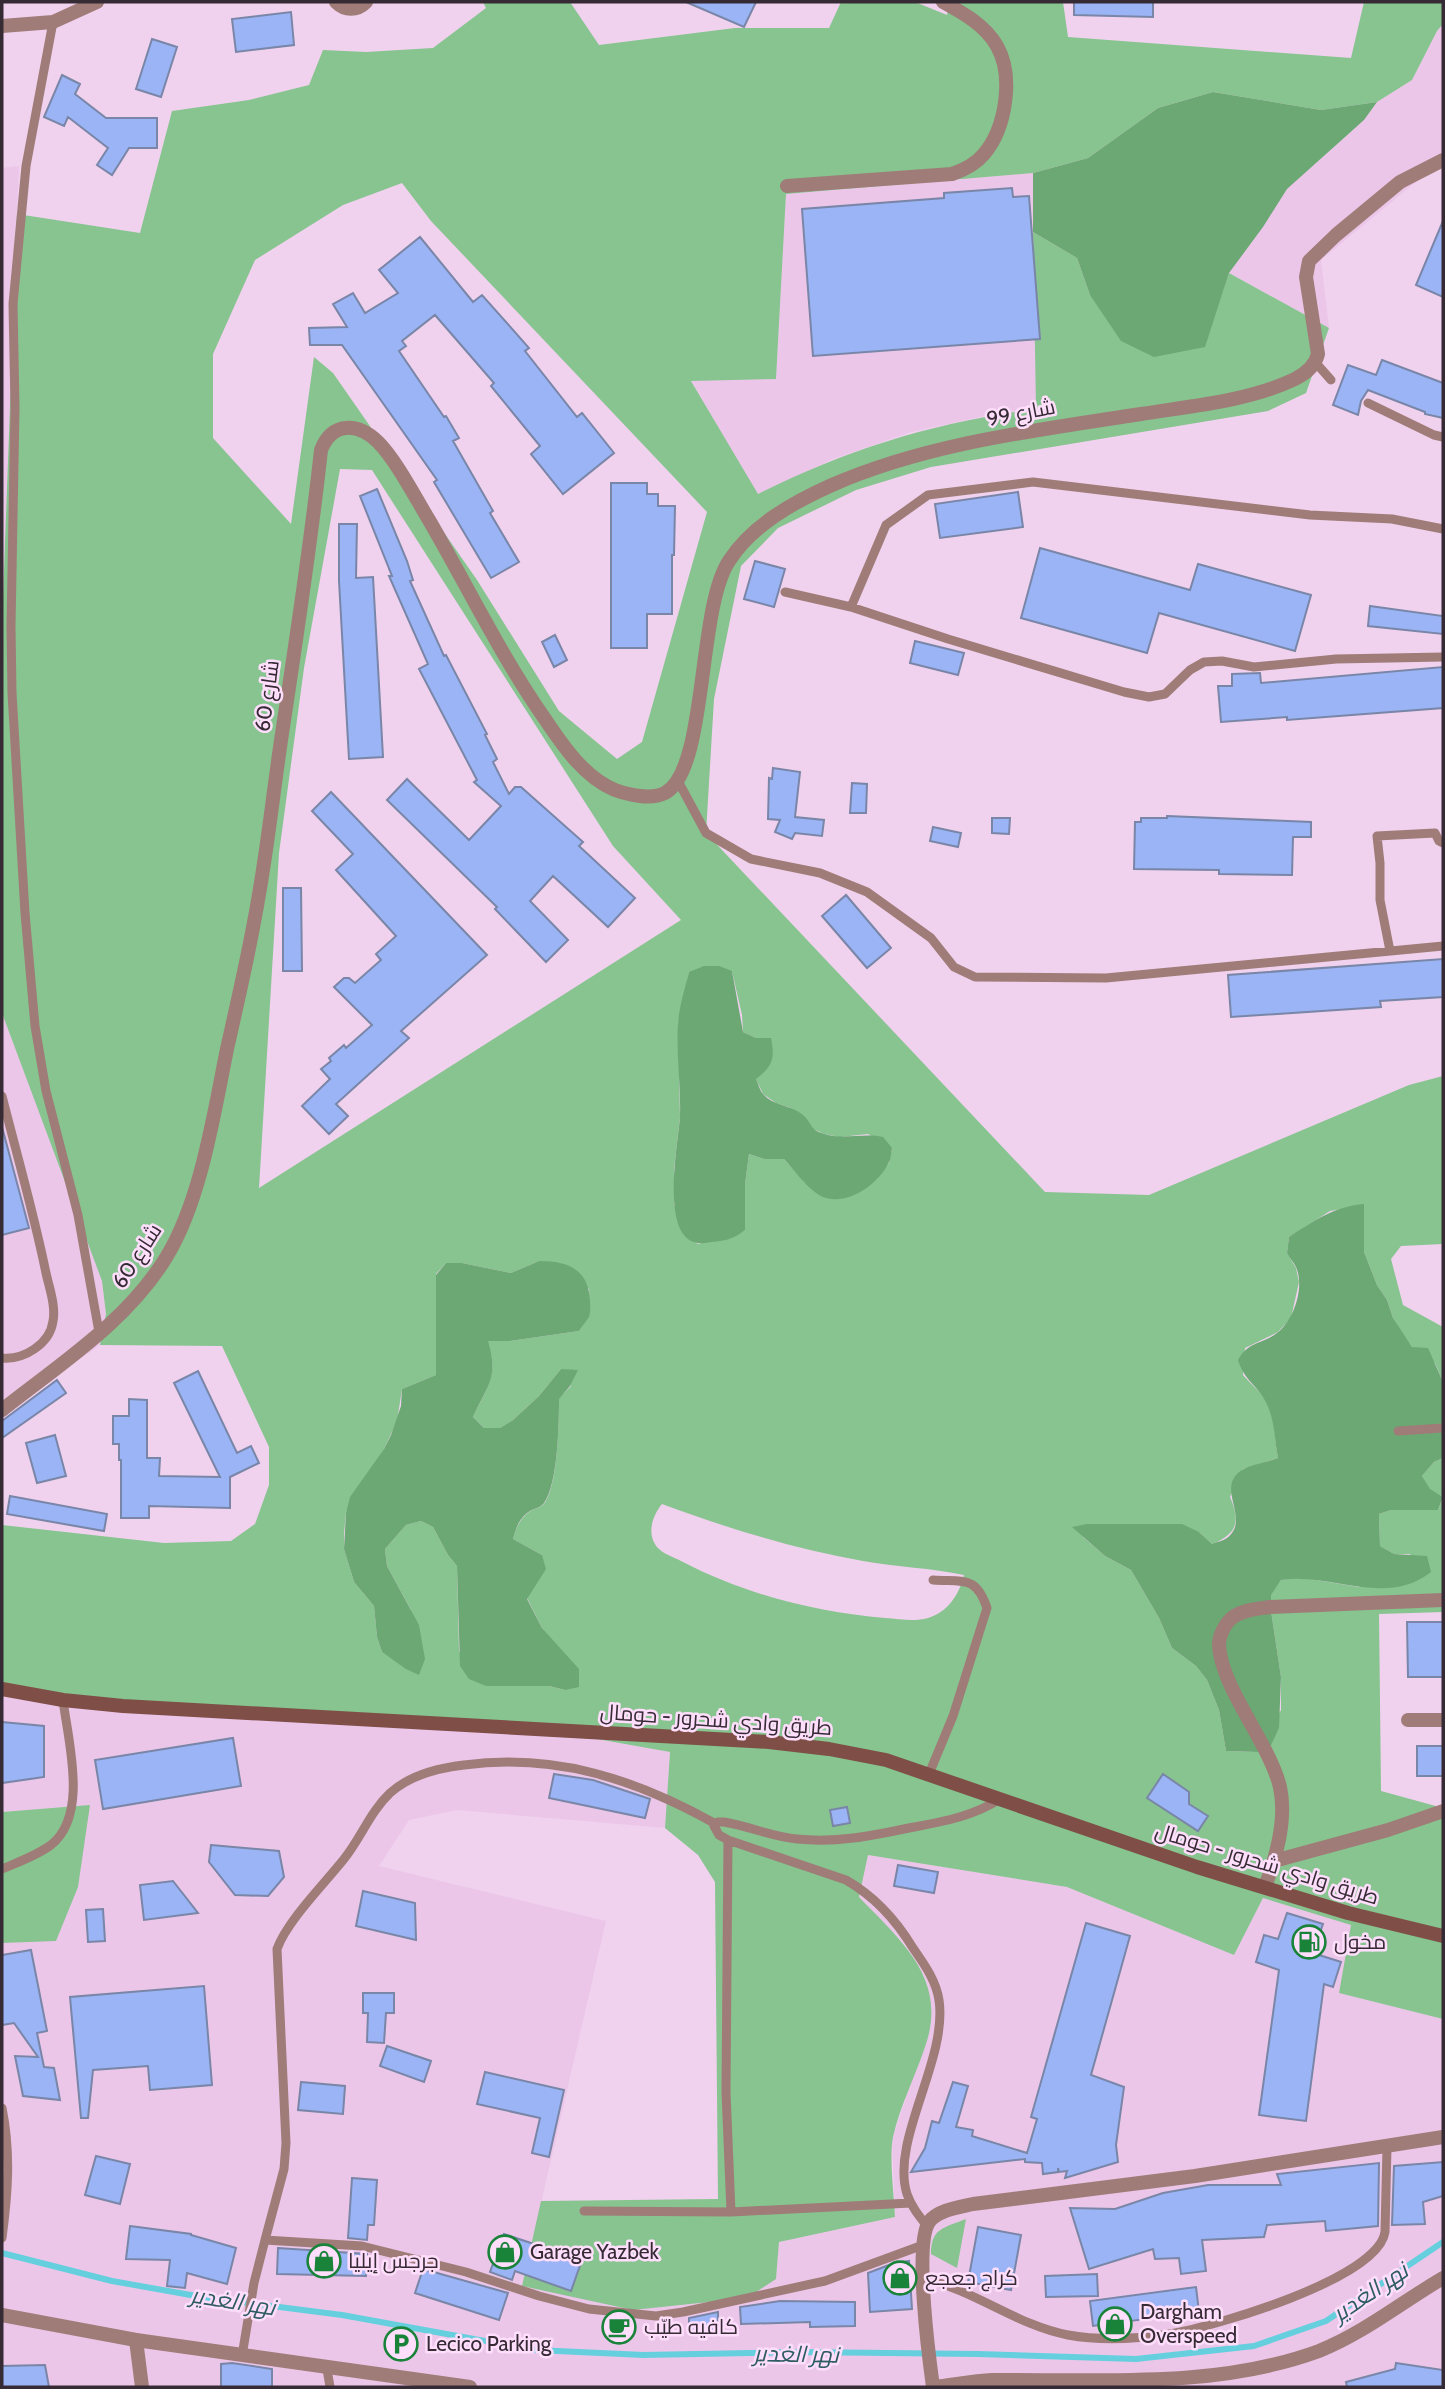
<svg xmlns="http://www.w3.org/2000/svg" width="1445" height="2389" font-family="Cabin,Cairo,sans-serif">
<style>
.built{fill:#ebc6e9}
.green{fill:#87c48f;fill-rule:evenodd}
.forest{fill:#6ba874}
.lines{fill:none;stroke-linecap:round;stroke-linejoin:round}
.stream{stroke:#65cfde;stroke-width:6}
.building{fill:#9bb4f6;stroke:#7986a7;stroke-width:2}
.service{stroke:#9f7c77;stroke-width:9}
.minor{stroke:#9f7c77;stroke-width:14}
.tertiary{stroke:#9f7c77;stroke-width:14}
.secondary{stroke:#7f4e47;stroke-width:14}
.labels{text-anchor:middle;stroke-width:5;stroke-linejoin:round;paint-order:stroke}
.street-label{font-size:21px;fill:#362a35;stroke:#fedefb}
.poi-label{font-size:21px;fill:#362a35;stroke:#fedefb;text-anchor:start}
.water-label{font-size:23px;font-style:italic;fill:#2e5c63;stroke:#fedefb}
</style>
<rect width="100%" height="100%" fill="#f0d1ee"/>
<path class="built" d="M1443,24v144l-26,13 -96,79 8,68 -100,-55 34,-46 24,-38 77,-69 13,-18 35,-22 25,-49z
M19,166l-2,48 -15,411v-457z
M1033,173l3,236 -42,5 -83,18 -78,27 -76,36 -66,-115 85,-1 10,-185z
M2,1013l95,250 5,18 4,33 -6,31 -98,68z
M2,1687l92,21 503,31 73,13 -5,76 -208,-18 -48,10 -30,46 227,55 -84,365 254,-7 3,-37 116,-25 -3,-77 25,-76 7,-14 4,-63 -5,-14 -17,-27 -47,-49 9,-42 199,32 167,68 29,-57 89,27 -13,68 104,26v368h-1441v-444l54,-3 34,-134 -88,6z"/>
<path class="green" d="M483,2h87l29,43 136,-17h94l12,-26h74l32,13 2,-13h114l5,35 283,21 13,-56h79v22l-6,7 -25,49 -35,22 -56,8 -108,-18 -55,16 -70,50 -55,15 -247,21 -10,185 -85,2 67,113c90,-45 177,-72 278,-85l-3,-177 44,26 13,37 114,52 25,-74 100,55 -23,65 -38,18 -337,56 -75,23 -78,38 -37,38 -27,133 -8,134 339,359 104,3 260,-110 34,-9v168l-42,2 -10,13 12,46 40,22v55l-8,-19 -23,-16 -11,-15 -8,-14 -6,-18 -10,-15 -13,-33v-47l-34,6 -41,26 -2,16 9,15 3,14 -8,36 -13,14 -33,16 -2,27c6,7 14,14 20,21 13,19 11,41 15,62l-35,11 -13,28c11,25 7,37 -18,47l-13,-12 -112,-8 -4,13 22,19 26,14 28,48 13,30 24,18 11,14 12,30 7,41 31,1 24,-42v-33l-10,-66v-17l10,-14 17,-3 61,10 52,-33h-17l-14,-8 -1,-32 12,-4h47l5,-12v114l-64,2 2,177 62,17v211l-104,-26 12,-68 -88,-27 -29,57 -167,-68 -199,-32 -9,42c42,44 90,82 66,150 -10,30 -25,59 -32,90 -4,20 1,58 2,80l-116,25 -3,37 -29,19 -114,12 -111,-24 19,-85 177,-2 -3,-317 -17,-27 -33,-27 5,-76 -73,-13 -503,-31 -92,-21v-162l162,18 67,-2 24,-17 14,-39v-38l-47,-101 -122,-1 6,-31 -4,-33 -100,-268v-388l15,-411 123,19 32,-122 77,-11 60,-15 14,-35 43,2 67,-4 53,-40zM402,183l29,38 276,291 -65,230 -25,17 -58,-48 -82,-131 -144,-207 -19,-16 -23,167 -78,-86v-84l42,-94 88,-55zM340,469l32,1 241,376 68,74 -422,268 20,-335 25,-185zM732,971l10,44 1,17 13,6v41l7,15 13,9 15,5 20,20 13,6 16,3 28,-3 24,14 -3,15 -10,13 -74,7 -21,-24h-20l-15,-5 -4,30v46l-47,14 -14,-9 -10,-31v-35l6,-52 -2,-94 11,-51zM539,1261l50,28 1,25 -11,17 -69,10h-23c13,34 0,46 -14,76l11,11h16l13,-8 26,-24 22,-27 10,17 -12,12c0,23 -1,91 -16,107 -4,3 -10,4 -14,7 -10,8 -13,16 -16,27l29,16 -15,43 15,30 10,13 13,49 -16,-4h-63l-27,-35 -2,-85 -9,-11 -15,-28 -12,-6 -15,4 -21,24 2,17 24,44 -16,50 -13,-8 -5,-15 -3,-31 -20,-24 -10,-33v-15l2,-22 38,-63 13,-28 5,-32 34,-14v-101l10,-11h16l49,10zM662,1504c65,24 132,45 201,57 33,6 69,7 101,14 -5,20 -16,37 -36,43 -14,4 -28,1 -43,0 -70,-6 -141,-24 -204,-57 -7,-4 -18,-7 -23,-13 -12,-13 -6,-32 4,-44z
M1443,1458v39l-14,-8 -7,-13 12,-14z
M90,1805l-12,82 -22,54 -54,2v-131z
M966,2219l-9,49 -26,-14c0,-26 13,-26 35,-35z"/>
<path class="forest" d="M1213,92l108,18 56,-8 -13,18 -77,69 -24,38 -34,46 -24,74 -51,10 -33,-16 -31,-46 -13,-37 -44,-26v-59l55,-15 70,-50z
M704,966h15l13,5 11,61 13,6h15c4,21 2,28 -15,41 2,4 4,12 7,15 10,12 29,11 40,21 11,10 5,15 25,20 19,4 36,-2 55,2l9,11c-1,5 -1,12 -4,16 -11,22 -45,45 -69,31 -14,-9 -24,-24 -35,-36h-20l-15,-5 -4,30v46c-16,12 -21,10 -40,13 -49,6 -26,-102 -25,-127 1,-31 -4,-61 -2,-92 1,-17 7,-36 11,-52z
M1364,1204v48l13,33 10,15 6,18 19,29 16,1 15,34v76l-9,4 -12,14 8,13 13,8 -5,13h-47l-12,4 1,32 14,8 33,2 4,16c-46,36 -100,0 -150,8l-10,15v16l10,66 -2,51 -8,17 -14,7 -31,-1 -7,-41 -12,-30 -11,-14 -24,-18 -13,-30 -28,-48 -26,-14 -33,-29 15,-3h95l17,8 13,12c4,-2 11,-3 15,-6 25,-19 -13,-50 15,-68 8,-5 26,-8 36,-12 -4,-21 -3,-42 -15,-61 -9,-14 -19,-18 -25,-37 11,-19 23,-15 39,-27 17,-13 28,-46 19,-66 -2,-5 -7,-9 -9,-14l2,-16c24,-16 47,-31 75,-33z
M539,1261c29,0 49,8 51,39 0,6 1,12 -1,17 -3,5 -7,9 -10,14l-69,10h-22c11,37 0,43 -15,76l11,11h16l13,-8 26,-24 22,-27 17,1 -8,16 -11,13c0,24 -1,85 -15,104 -4,5 -9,5 -14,8 -11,7 -14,17 -17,28l29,16 4,14 -19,30 15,29 37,41v18l-14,3 -16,-4h-63l-17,-7 -9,-13 -3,-100 -9,-11 -15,-28 -12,-6 -15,4 -21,24 2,17 32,59 6,34 -6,16 -13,-6 -24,-17 -5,-15 -3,-31 -20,-24 -10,-33 2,-36 4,-16 34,-48 7,-14 10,-29 1,-17 34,-14v-100l10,-12h16l49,10z"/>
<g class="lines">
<path class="stream" d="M2,2253l110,28 90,16 140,18 193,35 109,5 155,-3 179,2 158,5 118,-13 72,-25 117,-79"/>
</g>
<path class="building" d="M686,2h70l-12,25z
M1074,2h79v15l-79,-2z
M291,12l3,33 -58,7 -4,-33z
M152,39l25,8 -16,50 -25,-8z
M62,75l18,9 -5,10 31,24h51v30h-28l-17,27 -15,-10 11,-17 -40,-31 -4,9 -20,-9z
M1012,188l1,9 16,-1 11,143 -227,17 -11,-147 142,-11v-5z
M1443,221v76l-27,-12z
M420,237l53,65 9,-7 47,53 -4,3 52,66 5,-4 32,40 -51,41 -32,-40 9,-8 -49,-60 3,-3 -59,-68 -33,26 4,5 -7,5 45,66 2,-1 13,22 -6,3 40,70 -3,2 29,49 -28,16 -57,-96 3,-2 -95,-135h-32l-1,-17 38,-1 -14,-23 20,-11 12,20 33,-20 -19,-23z
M1382,360l61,23v35l-18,-4v-2l-57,-22 -7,11 -3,14 -25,-10 15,-40 28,10z
M611,483h36v11h11v12h17l-1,49h-2v59h-25v34h-36z
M377,489l30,72 6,19 -3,1 34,75 2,-1 41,79 -2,1 12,24 -4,3 16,32 6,-7h6l62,55 -4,4 56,52 -27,29 -55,-51 -23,25 38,39 -22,22 -51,-53 2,-2 -110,-107 20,-21 62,61 32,-34 -27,-24 3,-2 -58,-111 9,-5 -39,-88h3l-32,-80z
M1018,492l5,35 -83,11 -5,-34z
M339,524h18l-1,54 17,-1 10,180 -34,2 -10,-178z
M1040,548l150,42 8,-26 113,31 -16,56 -136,-38 -12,40 -126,-35z
M755,561l30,8 -11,38 -30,-8z
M1370,606l73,10v18l-75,-8z
M555,635l12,25 -13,7 -12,-25z
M915,641l49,12 -6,22 -48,-12z
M1443,667v41l-156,12v-3l-66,5 -3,-36h14v-12l28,-1 1,10z
M773,768l27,4 -5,45 29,3 -2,16 -27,-3 -3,6 -17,-7 5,-12 -12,-1 1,-41 3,1z
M852,783l15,1 -1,29h-16z
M331,792l156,163 -86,76 8,7 -73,66 12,12 -19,18 -27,-28 28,-27 -9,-10 10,-8 -2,-3 15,-13 2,3 26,-23 -38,-38 10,-9h5l6,5 26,-23 -5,-6 20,-18 -60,-66 17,-16 -41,-43z
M1167,816l144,6v15h-18l-1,38 -73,-1v-4l-85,-1 1,-47h6v-4h26z
M992,818h18l-1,16 -17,-1z
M933,827l28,6 -3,14 -28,-6z
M283,888h18l1,83h-19z
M846,895l45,53 -24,20 -45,-52z
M1443,959v38l-63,4 1,6 -150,10 -3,-42z
M2,1127l27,101 -27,7z
M198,1371l39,82 14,-7 8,17 -29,14v31l-81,-2v12h-28v-58h-2v-16h-6v-28h16v-17l18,1v58h13l-1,18 61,1 -46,-94z
M57,1380l9,13 -64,45v-17z
M55,1435l11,41 -29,7 -11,-40z
M10,1496l97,18 -3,17 -97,-17z
M1407,1622h36v55h-35z
M2,1722l42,4v51l-42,6z
M233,1738l8,48 -138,23 -8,-49z
M1417,1746h26v30h-26z
M554,1774l39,6 57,19 -5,19 -96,-20z
M1163,1774l26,18v12l19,12 -10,15 -51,-33z
M847,1807l3,16 -17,3 -3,-16z
M211,1845l68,6 5,26 -16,19 -33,-1 -26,-33z
M898,1865l40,7 -4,21 -40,-7z
M173,1881l25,32 -54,7 -4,-35z
M363,1891l52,12 1,37 -60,-14z
M103,1909l2,32 -17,1 -2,-32z
M1287,1913l36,11 -10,29 28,9 -8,25 -9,-3 -18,137 -47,-6 20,-145 -23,-8 8,-27 14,4z
M1086,1923l44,13 -39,139 33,12 -8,58 2,17 -53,16 2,-7 -8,1 -1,-4v4l-15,2 -1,-11 -17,-1v-3l-114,13 14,-24 7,-27 7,2 14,-41 15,4 -12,41 17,3 -1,6 55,17 10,-34 -6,-2z
M31,1950l16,81 -10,2 7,34 10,1 6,32 -37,-4 -8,-40 23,1 -24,-34 -12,2v-70z
M204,1986l8,99 -62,5 -2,-24 -55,4 -5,48h-7l-11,-121z
M363,1993h31v20h-8l-2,30 -17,-1 1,-29h-5z
M387,2046l44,15 -7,21 -44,-16z
M485,2072l79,18 -15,67 -17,-4 8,-35 -63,-14z
M301,2082l44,4 -2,28 -45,-4z
M96,2156l34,8 -10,40 -35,-9z
M1443,2162v34l-20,6 2,22 -33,1 2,-59z
M1379,2163l-1,63 -52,5 -1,-10 -58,4 -3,12 -62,3 4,31 -25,3 -2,-16 -24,1 -2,-10 -64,20 -19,-61 45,1 48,-16 45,-8h73l-4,-11z
M352,2178l25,2 -3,45h-6l-1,15 -19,-2z
M130,2226l61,8v1l45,13 -9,36 -40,-11 -2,15 -18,-2 3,-26 -44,-1z
M978,2227l43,8 -10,55 -43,-8z
M504,2234l78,26 -11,31 -56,-20 -3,9 -22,-8z
M278,2248l89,6 -1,22 -89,-2z
M909,2261l3,48 -42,3 -2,-39 26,-10z
M423,2269l85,24 -9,27 -84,-27z
M1097,2274l1,22 -52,1 -1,-21z
M1196,2287l3,25 -106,14 -3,-25z
M780,2301l75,1v24l-45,1v-5l-69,2 -1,-17z
M718,2312v21l-29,-1v-14z
M232,2363l40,6v18h-51v-23z
M1396,2363l47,7v17h-96l-1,-5 49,-13z
M45,2365l4,22h-47v-21z"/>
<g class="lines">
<path class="service" d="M53,22l-27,144 -13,138 2,104 -4,218 1,67 13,220 10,113 11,65 32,124 21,117
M1316,363l15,17
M1368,403l66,32 9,2
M785,592l66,15 97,32 176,53 25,5 16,-3 25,-24 14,-8 18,-1 32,6 82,-8 107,-2
M851,607l35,-82 42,-30 105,-13 277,33 82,4 51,10
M678,781l28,52 45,26 69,14 47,19 64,46 23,29 21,10 131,1 337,-32
M1390,951l-10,-51v-37l-3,-27 58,-3 4,8 4,2
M2,1096c15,59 32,118 44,177 3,14 10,33 7,48 -3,23 -29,39 -51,37
M1398,1431l45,-3
M929,1774l24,-58 34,-108c-11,-33 -24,-26 -54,-28
M728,1840l-2,252 5,120 180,-9
M2,1869c16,-7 34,-13 49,-24 38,-30 17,-104 12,-145
M2,2108c9,45 6,85 0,130
M584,2211l147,1
M927,2226c-8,-10 -16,-20 -20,-32 -17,-54 41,-134 32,-194 -3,-20 -15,-36 -26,-52 -17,-28 -39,-52 -67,-68l-118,-40 -9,-5 -5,-9 4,-4h6c25,4 48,15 73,17 39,4 74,-3 112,-11 32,-6 63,-11 91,-29
M265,2240l19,-71 2,-26 -9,-194c10,-28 48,-66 67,-90 17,-21 26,-47 46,-66 20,-18 48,-25 74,-28 92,-12 171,14 250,58
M924,2279c51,11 92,46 144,56 33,6 68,4 101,-1 44,-7 209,-55 216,-102l2,-85
M242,2356l12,-73 11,-43 97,6 104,26 73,24 50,13 67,7 27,-4 142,-31 98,-36
M327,2369l3,18"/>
<path class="minor" d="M2,26l51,-4 44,-20
M787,186l165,-12c12,-4 23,-9 32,-20 22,-26 30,-78 13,-108 -12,-21 -34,-33 -54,-44
M2,1410c58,-46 126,-89 165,-154 34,-56 47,-143 60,-207 14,-62 28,-124 37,-186 7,-45 12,-91 19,-136 14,-92 28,-184 38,-277 11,-28 36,-28 57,-8 18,18 37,55 51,78 39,67 72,136 116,199 18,27 40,59 70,71 14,5 36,10 50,3 43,-23 32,-184 64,-232 23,-36 65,-59 103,-76 96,-42 206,-55 309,-71 50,-8 108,-13 154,-35 12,-6 20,-13 23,-25l-12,-77 3,-16 27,-26 64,-53 43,-22
M1408,1720h35
M1274,1861l114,-31 55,-19
M1265,1887c11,-30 22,-67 15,-100 -11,-45 -59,-99 -61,-142 0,-9 6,-22 14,-28 10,-7 24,-8 36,-10l174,-7
M136,2340l6,47
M933,2387c20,-2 39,-6 59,-7 108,-1 224,9 327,-29 45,-18 83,-49 124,-73"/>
<path class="tertiary" d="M336,2c9,9 21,9 30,0
M2,2315l134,25 334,47
M933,2387c-4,-29 -19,-143 -4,-165 8,-12 31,-15 44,-18l222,-28 248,-39"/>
<path class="secondary" d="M2,1689l61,11 60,6 646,36 60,7 57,11 311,107 151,46 95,23"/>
</g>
<defs>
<symbol id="fuel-ring" viewBox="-11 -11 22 22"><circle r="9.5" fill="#fedefb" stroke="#198339" stroke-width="1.5"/><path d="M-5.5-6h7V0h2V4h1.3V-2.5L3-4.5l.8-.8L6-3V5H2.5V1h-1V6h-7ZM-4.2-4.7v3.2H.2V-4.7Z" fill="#198339"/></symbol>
<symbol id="shop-ring" viewBox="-11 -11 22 22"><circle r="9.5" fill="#fedefb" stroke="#198339" stroke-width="1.5"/><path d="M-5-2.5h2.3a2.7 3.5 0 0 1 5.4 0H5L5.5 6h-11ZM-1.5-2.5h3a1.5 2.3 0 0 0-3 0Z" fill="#198339"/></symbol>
<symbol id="cafe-ring" viewBox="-11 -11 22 22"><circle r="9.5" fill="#fedefb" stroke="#198339" stroke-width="1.5"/><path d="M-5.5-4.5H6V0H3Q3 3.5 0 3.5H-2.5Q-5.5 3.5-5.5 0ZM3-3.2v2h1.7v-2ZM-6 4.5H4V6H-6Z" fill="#198339"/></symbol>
<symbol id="parking-ring" viewBox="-11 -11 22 22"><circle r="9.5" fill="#fedefb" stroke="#198339" stroke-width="1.5"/><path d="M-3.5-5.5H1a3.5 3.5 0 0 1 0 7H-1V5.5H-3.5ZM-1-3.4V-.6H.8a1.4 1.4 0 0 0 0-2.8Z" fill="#198339"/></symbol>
</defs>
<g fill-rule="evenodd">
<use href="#fuel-ring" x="1290" y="1923" width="38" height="38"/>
<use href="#shop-ring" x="486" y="2233" width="38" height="38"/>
<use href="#shop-ring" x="305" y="2242" width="38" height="38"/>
<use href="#shop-ring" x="881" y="2259" width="38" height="38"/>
<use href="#shop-ring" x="1096" y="2305" width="38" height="38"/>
<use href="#cafe-ring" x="600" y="2308" width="38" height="38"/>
<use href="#parking-ring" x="382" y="2325" width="38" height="38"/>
</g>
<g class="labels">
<g class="street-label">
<text transform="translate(1021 413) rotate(-11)" y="7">شارع 99</text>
<text transform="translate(267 696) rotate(-82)" y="7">شارع 60</text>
<text transform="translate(137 1256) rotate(-57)" y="7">شارع 60</text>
<text transform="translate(716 1720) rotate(4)" y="7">طريق وادي شحرور - حومال</text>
<text transform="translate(1267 1864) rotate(17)" y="7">طريق وادي شحرور - حومال</text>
</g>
<g class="poi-label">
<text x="1334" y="1949">مخول</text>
<text x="530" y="2259">Garage Yazbek</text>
<text x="348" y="2268">جرجس إيليا</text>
<text x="925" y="2285">كراج جعجع</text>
<text x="1140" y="2319">Dargham<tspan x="1140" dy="24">Overspeed</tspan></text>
<text x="644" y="2334">كافيه طيّب</text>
<text x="426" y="2351">Lecico Parking</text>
</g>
<g class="water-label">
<text transform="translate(1370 2292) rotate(-34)" y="8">نهر الغدير</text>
<text transform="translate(233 2301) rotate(9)" y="8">نهر الغدير</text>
<text transform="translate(796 2354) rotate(1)" y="8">نهر الغدير</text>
</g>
</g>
<rect width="1445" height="2389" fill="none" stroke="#362a35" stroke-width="7"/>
</svg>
